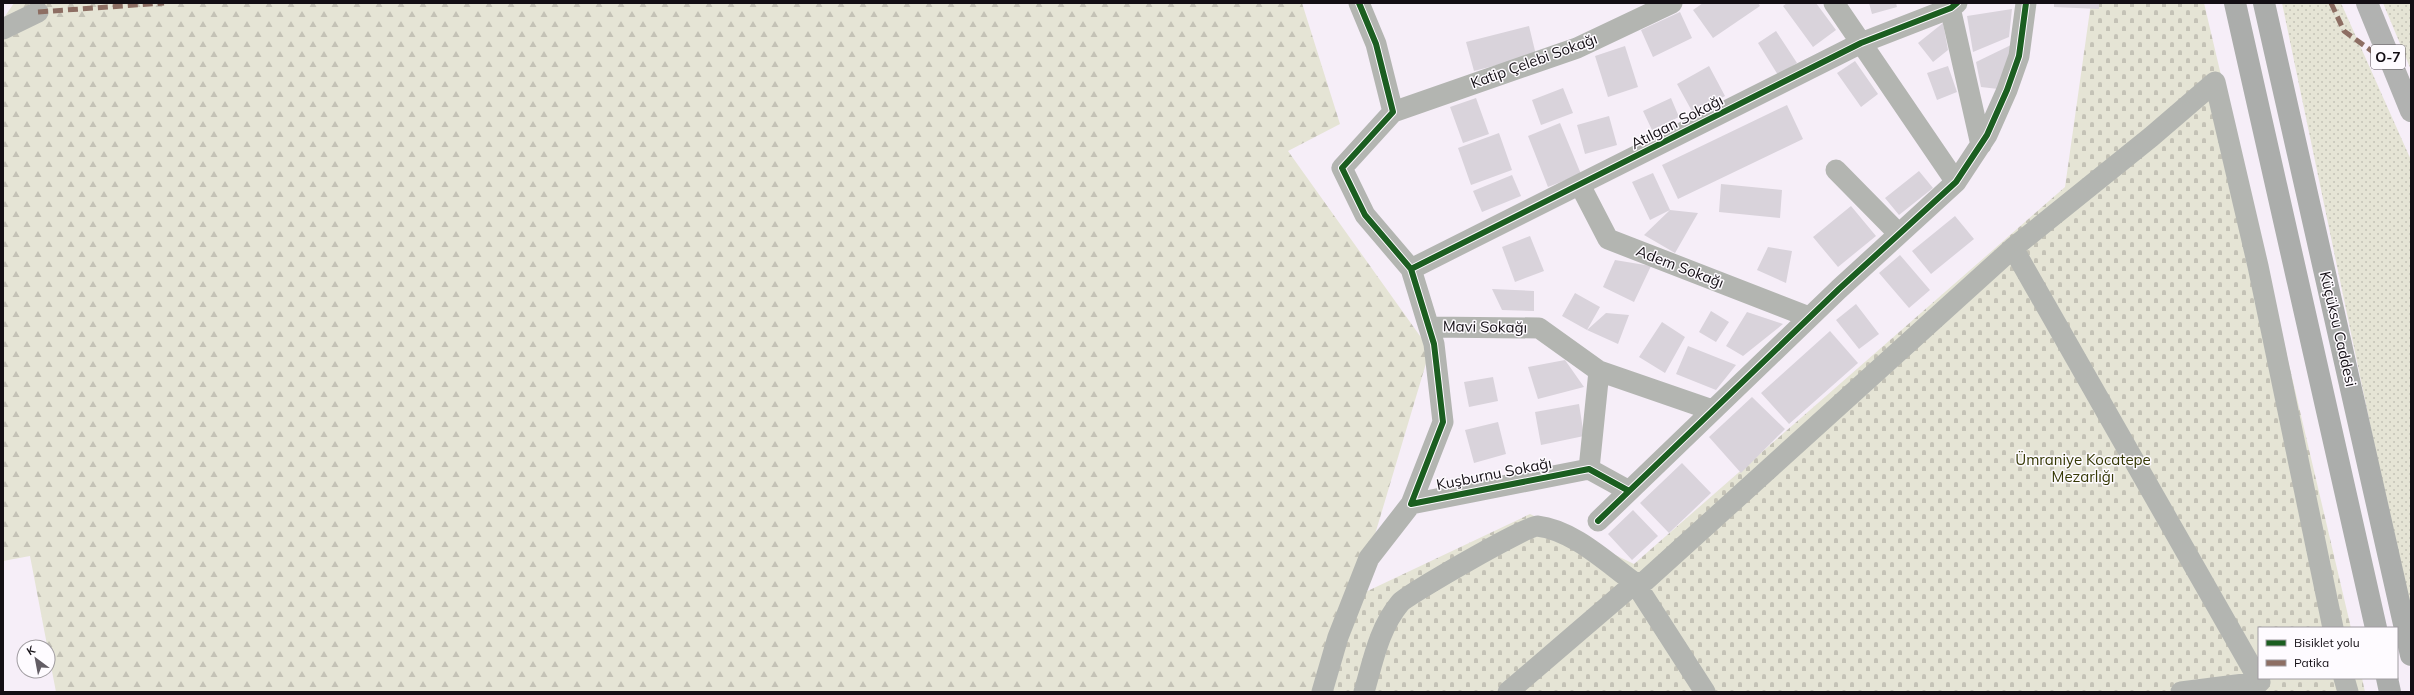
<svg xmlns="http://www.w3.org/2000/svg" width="2414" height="695" font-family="Mulish,sans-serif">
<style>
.green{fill:url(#green-dots)}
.forest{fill:url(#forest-firs)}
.cemetery{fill:url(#cemetery-stones)}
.building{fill:#d9d3db}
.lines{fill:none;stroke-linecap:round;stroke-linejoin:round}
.minor{stroke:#b3b5b1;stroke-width:21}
.major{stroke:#abadab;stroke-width:22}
.highway{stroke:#b1b2b1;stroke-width:22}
.quiet{stroke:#8d6e63;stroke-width:5;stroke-dasharray:10 5;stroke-linecap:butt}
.cycleway-casing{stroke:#fefbff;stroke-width:8}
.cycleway{stroke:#1b5e20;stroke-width:6}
.labels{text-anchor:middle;stroke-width:3;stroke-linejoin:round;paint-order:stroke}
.shield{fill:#fefbff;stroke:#5a555a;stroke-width:1}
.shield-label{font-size:14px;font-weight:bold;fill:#130e14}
.street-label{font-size:15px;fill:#130e14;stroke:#fefbff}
.park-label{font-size:15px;fill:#363905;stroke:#fefbff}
</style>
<defs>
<pattern id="green-dots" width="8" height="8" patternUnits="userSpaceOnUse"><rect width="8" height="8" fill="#e5e4d5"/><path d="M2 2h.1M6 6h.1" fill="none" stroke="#c4c2b6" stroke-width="1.8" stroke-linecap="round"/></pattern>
<pattern id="forest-firs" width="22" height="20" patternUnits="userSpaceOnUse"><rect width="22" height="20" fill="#e5e4d5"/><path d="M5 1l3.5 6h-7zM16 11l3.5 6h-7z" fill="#c4c2b6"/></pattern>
<pattern id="cemetery-stones" width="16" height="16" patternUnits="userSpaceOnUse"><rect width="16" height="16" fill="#e5e4d5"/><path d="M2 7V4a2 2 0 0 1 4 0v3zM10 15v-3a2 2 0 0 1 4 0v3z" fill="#c4c2b6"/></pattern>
</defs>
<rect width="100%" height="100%" fill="#f6eef8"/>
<path class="green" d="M2282,3h59l70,157v460z
M2383,3h28v67z"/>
<path class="forest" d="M14,3h1288l38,121 -52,27 142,199 -102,342h-1272l-26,-136 -27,5v-542z"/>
<path class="cemetery" d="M2091,3h113l147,625h-92v50h103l3,14h-1037l29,-96 173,-82 104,50 431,-377z"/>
<path class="building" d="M1703,3h55l2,3 -47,32 -20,-28z
M1787,3h29l20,27 -23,17 -30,-41z
M1869,3h27l1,4 -25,7z
M2054,3h45v6l-45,-2z
M2012,9l-3,28 -36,15 -6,-36z
M1680,12l12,26 -39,19 -12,-27z
M1943,23l5,27 -15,12 -15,-19z
M1529,26l7,29 -62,16 -8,-29z
M1776,31l21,32 -19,12 -20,-32z
M2011,45l-4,45 -26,-3 -5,-25z
M1625,46l13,41 -30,10 -13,-41z
M1855,61l23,33 -17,13 -24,-34z
M1709,66l16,30 -32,17 -16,-29z
M1948,66l9,26 -20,8 -10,-27z
M1563,88l10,25 -32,12 -9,-25z
M1476,98l13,36 -26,9 -13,-36z
M1671,98l8,19 -27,13 -9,-19z
M1787,105l16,34 -125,60 -16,-34z
M1609,116l8,29 -32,9 -8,-29z
M1560,123l21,51 -33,13 -20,-51z
M1499,133l13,37 -41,15 -13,-37z
M1919,171l14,17 -34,27 -14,-17z
M1653,173l17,37 -20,10 -18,-38z
M1512,175l9,21 -39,16 -9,-21z
M1721,184l61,6 -2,28 -61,-6z
M1851,206l25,30 -38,31 -25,-30z
M1670,210l28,3 -23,40 -31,-18z
M1955,216l19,23 -43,35 -19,-23z
M1530,236l14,35 -29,11 -13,-35z
M1768,247l24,4 -6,32 -29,-13z
M1900,255l30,35 -21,18 -30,-35z
M1615,260l36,6 -17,36 -31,-15z
M1492,289l42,2v20l-32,-1z
M1575,293l25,14 -13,23 -25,-14z
M1856,304l23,30 -20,15 -23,-29z
M1711,311l18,11 -13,20 -17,-10z
M1747,312l36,12 -40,32 -17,-10z
M1606,313l23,2 -11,29 -31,-14z
M1662,322l23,15 -20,36 -26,-16z
M1830,331l28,32 -69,61 -28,-31z
M1688,346l48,19 -20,25 -40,-16z
M1565,360l19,27 -46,12 -10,-32z
M1493,377l5,24 -29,6 -5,-25z
M1752,397l33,32 -44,44 -32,-36z
M1579,404l5,32 -43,9 -6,-33z
M1498,422l8,32 -32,9 -9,-33z
M1682,463l29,30 -42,40 -29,-30z
M1633,510l25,26 -26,24 -24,-26z"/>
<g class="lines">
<path class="minor" d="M1359,3l17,41 17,68 -51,56 23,47 46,54 23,75 9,78 -32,82 178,-35 40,22
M1834,3l122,179
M1949,3l32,142
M3,29l35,-17
M1393,112l184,-64 95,-45
M1836,170l63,64
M1580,185l28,54 201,78
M2013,248l247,434 -79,10
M1411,269l450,-226 90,-35 6,-5
M1429,327l110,1 60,43
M1589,469l10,-98 113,39
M1598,521l241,-232 117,-107 31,-47 20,-45 12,-34 7,-53
M2344,678l4,14
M1322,692l16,-55 31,-79 42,-54
M1364,692c9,-31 15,-64 36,-89 8,-9 128,-78 137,-77 36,4 69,36 98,57l10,-2 368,-333 138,-111 64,-55 43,184 75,362
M1508,692l127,-109 70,109"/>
<path class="major" d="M2235,3l141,625
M2264,3l147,652
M2387,678l3,14"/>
<path class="highway" d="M2367,3l44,108"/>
<path class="quiet" d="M2331,3l13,28 47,34
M38,12l126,-9"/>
<defs>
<path id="cycleway" d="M1359,3l17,41 17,68 -51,56 23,47 46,54 23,75 9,78 -32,82 178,-35 40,22
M1411,269l450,-226 90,-35 6,-5
M1598,521l241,-232 117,-107 31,-47 20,-45 12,-34 7,-53"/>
</defs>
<use href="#cycleway" class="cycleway-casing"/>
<use href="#cycleway" class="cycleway"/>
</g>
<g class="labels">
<rect class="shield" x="2371" y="45" width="34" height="24" rx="3"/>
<g class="shield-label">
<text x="2388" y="62">O-7</text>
</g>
<g class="street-label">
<text transform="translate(1534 61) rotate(-20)" y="5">Katip Çelebi Sokağı</text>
<text transform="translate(1677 122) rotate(-27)" y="5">Atılgan Sokağı</text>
<text transform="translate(1680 267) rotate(21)" y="5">Adem Sokağı</text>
<text transform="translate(1485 327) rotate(1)" y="5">Mavi Sokağı</text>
<text transform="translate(2338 329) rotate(77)" y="5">Küçüksu Caddesi</text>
<text transform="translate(1494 474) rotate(-11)" y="5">Kuşburnu Sokağı</text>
</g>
<g class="park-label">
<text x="2083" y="465">Ümraniye Kocatepe<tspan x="2083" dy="17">Mezarlığı</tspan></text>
</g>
</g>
<rect width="2414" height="695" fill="none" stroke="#130e14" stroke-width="8"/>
<rect x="2258" y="627" width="140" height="52" fill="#fefbff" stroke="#a09ca1"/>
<rect x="2266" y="640" width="20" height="6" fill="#1b5e20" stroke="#a09ca1"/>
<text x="2294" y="647" font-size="12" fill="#130e14">Bisiklet yolu</text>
<rect x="2266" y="660" width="20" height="6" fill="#8d6e63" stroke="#a09ca1"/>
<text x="2294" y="667" font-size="12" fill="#130e14">Patika</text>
<g transform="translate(36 659) rotate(328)"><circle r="19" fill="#fefbff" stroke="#a09ca1"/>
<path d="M0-3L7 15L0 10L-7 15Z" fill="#625c64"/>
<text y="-6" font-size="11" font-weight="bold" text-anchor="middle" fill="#130e14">K</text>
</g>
</svg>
